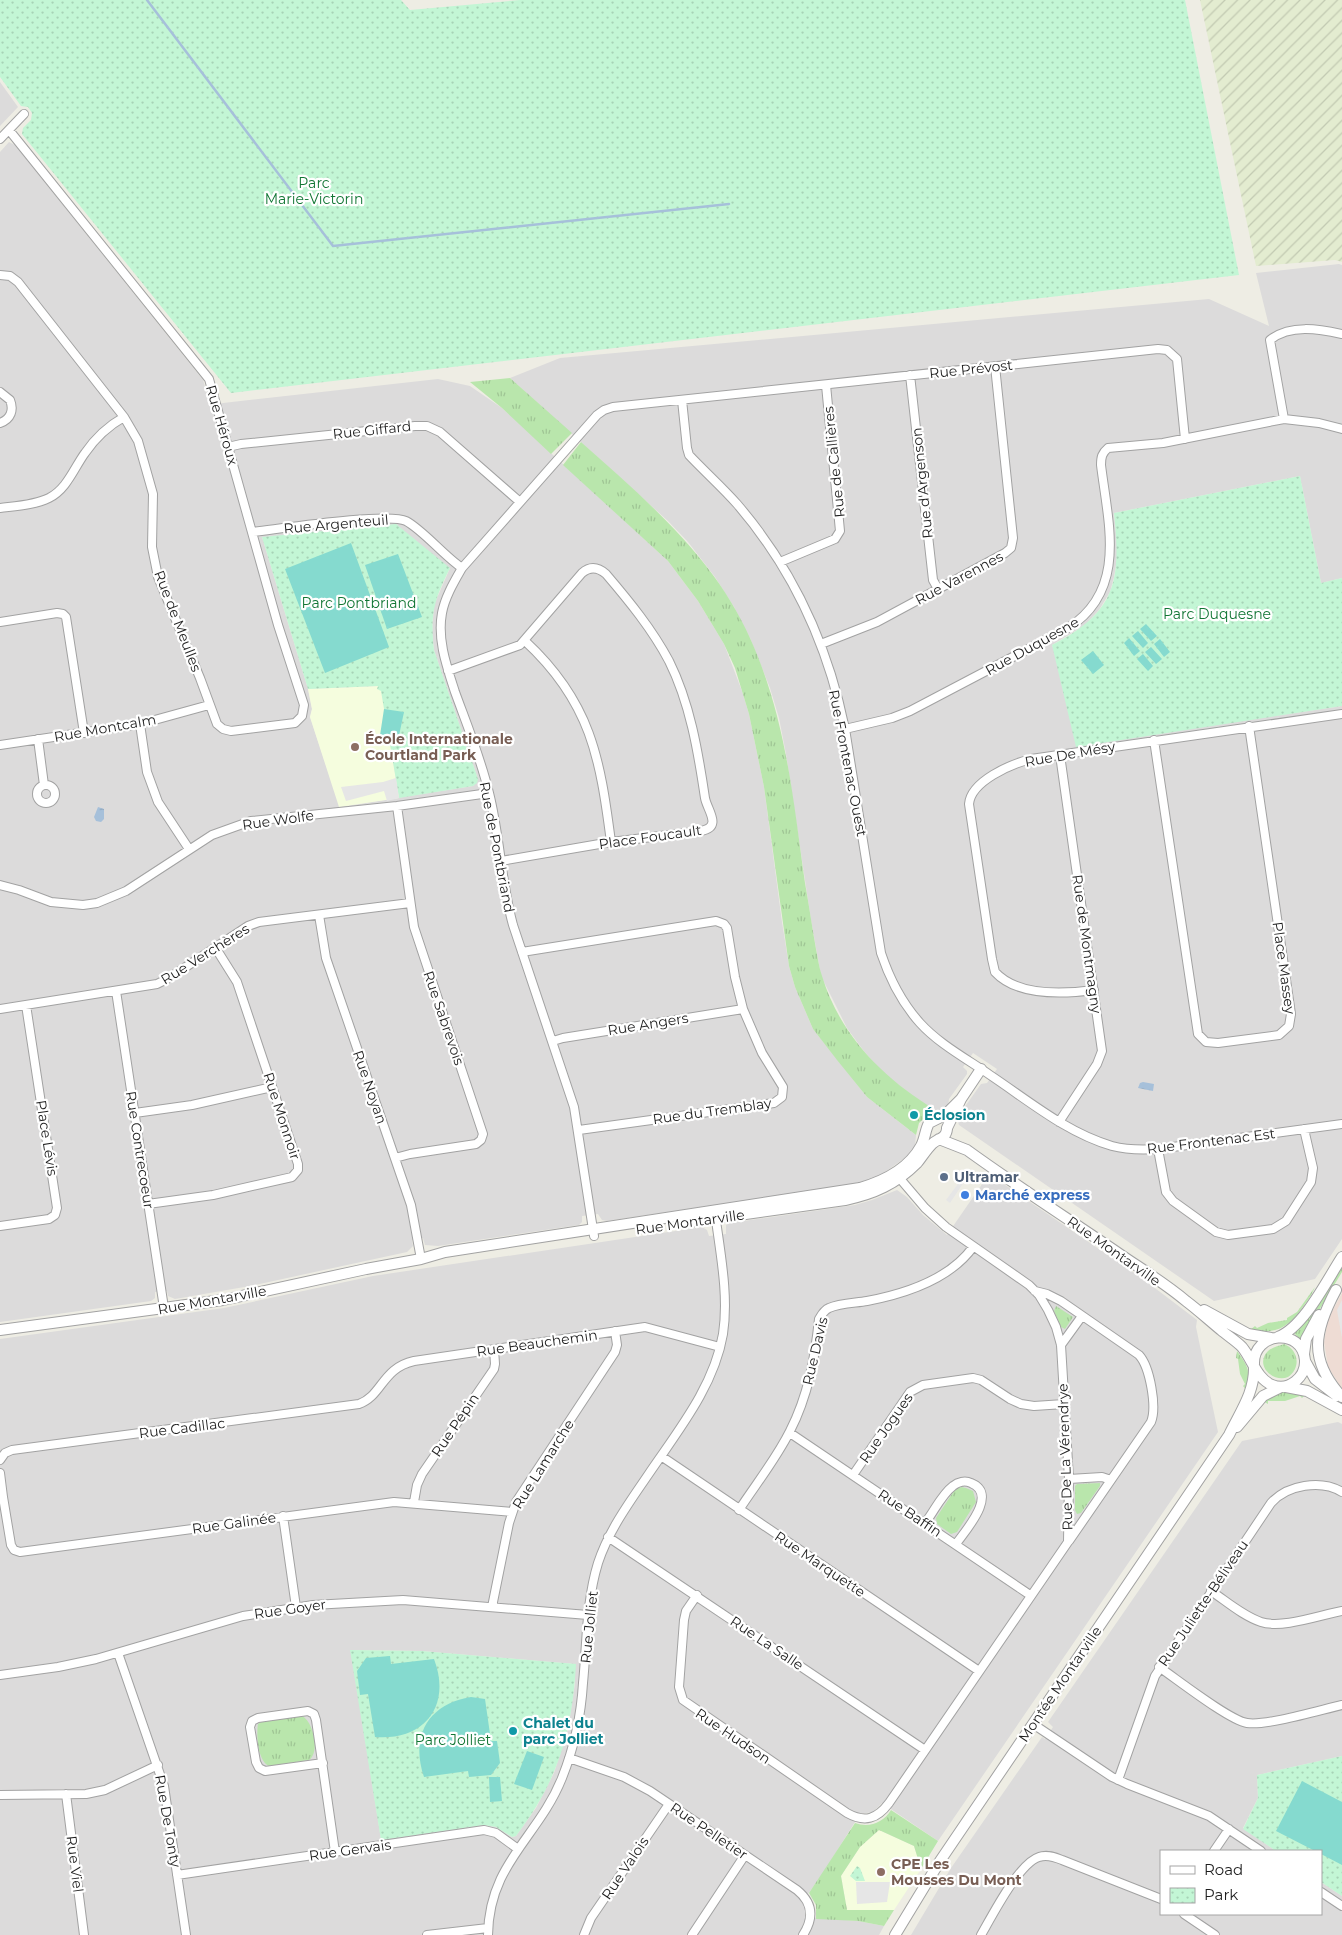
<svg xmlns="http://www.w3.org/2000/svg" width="1342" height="1935" font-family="Montserrat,sans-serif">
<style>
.residential{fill:#dcdbdb;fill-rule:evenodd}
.commercial{fill:#eedcd4}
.education{fill:#f5fdde}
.farmland{fill:url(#farmland-furrows)}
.grass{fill:url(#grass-tufts)}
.park{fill:url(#park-dots)}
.pitch{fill:#85dacf}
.parking{fill:#e6e6e6}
.water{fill:url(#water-ripples)}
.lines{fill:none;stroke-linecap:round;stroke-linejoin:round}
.stream{stroke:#a6c0da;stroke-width:2.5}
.minor-casing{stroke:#a2a2a2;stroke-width:10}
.tertiary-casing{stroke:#a2a2a2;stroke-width:12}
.minor{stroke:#fff;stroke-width:8}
.tertiary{stroke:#fff;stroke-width:10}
.education-dot{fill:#8d6e63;stroke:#fff;stroke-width:2}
.culture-dot{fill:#0f9aa8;stroke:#fff;stroke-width:2}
.service-dot{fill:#5c6f8a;stroke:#fff;stroke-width:2}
.shop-dot{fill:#3f7fe0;stroke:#fff;stroke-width:2}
.labels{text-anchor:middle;stroke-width:4.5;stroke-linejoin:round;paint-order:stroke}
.park-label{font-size:14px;fill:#117634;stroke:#fff}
.street-label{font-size:14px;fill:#1e1e1e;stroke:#fff}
.education-label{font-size:14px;font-weight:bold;fill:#785e54;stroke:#fff;text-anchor:start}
.culture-label{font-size:14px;font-weight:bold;fill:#0d838f;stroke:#fff;text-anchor:start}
.service-label{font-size:14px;font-weight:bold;fill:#4e5e75;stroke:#fff;text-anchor:start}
.shop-label{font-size:14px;font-weight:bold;fill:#366cbe;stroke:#fff;text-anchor:start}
</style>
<defs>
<pattern id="farmland-furrows" width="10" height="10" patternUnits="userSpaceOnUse" patternTransform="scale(1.25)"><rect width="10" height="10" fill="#e3ecd0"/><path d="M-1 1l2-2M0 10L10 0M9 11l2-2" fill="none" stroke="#c2cab2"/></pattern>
<pattern id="grass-tufts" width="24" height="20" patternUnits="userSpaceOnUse" patternTransform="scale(1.25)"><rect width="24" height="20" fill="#b9e6ac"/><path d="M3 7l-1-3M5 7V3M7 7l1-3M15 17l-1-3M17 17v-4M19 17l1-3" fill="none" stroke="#9fc594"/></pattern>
<pattern id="park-dots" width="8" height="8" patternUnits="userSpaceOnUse" patternTransform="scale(1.25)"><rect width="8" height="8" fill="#c3f6d5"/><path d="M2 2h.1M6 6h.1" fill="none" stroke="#a7d2b6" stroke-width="1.8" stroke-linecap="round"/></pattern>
<pattern id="water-ripples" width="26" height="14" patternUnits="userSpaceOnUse" patternTransform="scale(1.25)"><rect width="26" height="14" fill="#a6c0da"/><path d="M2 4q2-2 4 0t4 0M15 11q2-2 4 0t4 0" fill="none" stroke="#8ea5bb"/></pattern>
</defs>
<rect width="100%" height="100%" fill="#eeede4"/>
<path class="residential" d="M0,82l18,25 -18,19z
M9,142l6,3 188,235 8,26 12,-3 215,-24 32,7 32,22 166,153 30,40 26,43 18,47 7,23 15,73 18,135 7,44 6,21 18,42 54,68 49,38 -1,11 -9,11 -28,20 -34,9 -237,35 -5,-1 -4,-6 -16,2v6l-3,3 -141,21 -13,-1 -2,-7 -11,2 1,6 -6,6 -157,34 -75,13 -7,-3 -1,-5 -12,1v6l-4,3 -151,21v-1170zM262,537l188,31 -16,37 -2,27 2,18 44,129 -5,7 -133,21 -30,-90 2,-8 -4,-20z
M1339,264l3,1v313l-21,5 -21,-107 -186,37 4,39 -4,25 -4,15 -11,18 -14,15 -33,20 38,98 252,-37v533l-27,40 -101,22 -255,-176 -2,-6 2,-4 22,-31 6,-1 10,-14 -24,-16 -10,14 4,4v3l-18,25 -1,7 -3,4 -8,1 -20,-12 -34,-26 -20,-23 -16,-22 -26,-52 -10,-56 -25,-166 -7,-36 -9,-30 -20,-50 -16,-31 -19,-30 -27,-35 -20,-21 -158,-143 50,-20 649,-59 60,27 -13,-53z
M989,1174l154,105 54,41 -1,7 22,105 -280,409 -56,-38 -9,9 -13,2 -40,64 -18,24 4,7 -1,8 53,4 26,5 -5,9h-879v-596l224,-31 149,-32 329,-49 5,3 2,6 17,-2v-9l4,-2 125,-18 17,-5 25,-10 10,7 16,18 24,20zM351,1650l71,1 153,13v19l-7,46 -14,44 -18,35 -20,28 -4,1 -16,-10 -12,-2 -103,14z
M1338,1422l4,2v332l-85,19 1,23 -15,30 33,23h-115v63h160v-32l21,14v39h-431l40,-67 91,-131 3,2 8,-12 -5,-5 194,-281z"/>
<path class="commercial" d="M1342,1293v96l-14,-22 -4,-25 4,-23z"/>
<path class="education" d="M381,686l18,112 -60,9 -29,-90 2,-8 -4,-20z
M879,1830l35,16 7,23 -27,41h-47l-6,-34 19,-29z"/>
<path class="farmland" d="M1200,0h142v262l-7,-2 -79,6z"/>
<path class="grass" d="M510,378l62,55 -21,21 -49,-46 -32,-26z
M581,442c65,58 133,115 169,196 36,80 43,160 55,245 4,22 7,44 11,66 2,9 3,19 6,27 18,59 61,102 112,133l-15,14 -3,12 -49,-38 -30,-37 -24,-31 -18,-42 -6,-21 -25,-179 -15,-73 -14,-46 -11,-24 -26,-43 -30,-40 -105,-96z
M1342,1266v6l-41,68 -7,-7 13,-13z
M1315,1287c-2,5 -6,12 -10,17 -16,23 -27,31 -55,26l5,-4 2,2 11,-5 19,-3v-2l10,-6z
M1056,1306l17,11 -8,12 -4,-2 -7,-16z
M1284,1344c15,6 17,24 4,33 -15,6 -34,-12 -20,-26 4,-4 11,-5 16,-7z
M1237,1351c12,16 13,20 10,40l-4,-5 2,-2 -5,-10 -2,-15 -2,-1z
M1290,1391l16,3 -4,4 -2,-2 -15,5h-17v3l-5,-3 15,-8z
M1100,1483v3l-19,27 -4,1 -2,-4v-24l2,-2z
M961,1487l5,1 7,3 3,11 -19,30 -6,2 -14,-10 -1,-6 18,-27z
M302,1716c12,6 18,37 7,44l-40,6c-11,-5 -13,-30 -11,-42l3,-2z
M891,1810l47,31 -17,28 -7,-23 -35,-16 -19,17 -19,29 6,34h47l-10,16 -26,-5 -42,-2v-14l-7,-12 46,-70c14,5 28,0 36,-13z"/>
<path class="park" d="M0,0h401l9,10 110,-10h665l54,275 -1008,118 -209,-259 1,-6 8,-8 1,-7 -4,-6 -7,-1 -21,-29z
M1300,476l21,107 21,-5v128l-266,41 -24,-102c65,-33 69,-65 62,-132z
M396,524l54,44c-16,32 -20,46 -16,82l44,129 -1,4 -4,3 -74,12 -18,-107 -4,-2 1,-3 -70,3 -46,-152z
M350,1650l72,1 154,13c-4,69 -18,117 -60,172l-4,1 -16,-10 -12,-2 -103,15z
M1342,1756v140l-21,-14v-31h-45l-33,-22 15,-31 -1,-23z
M857,1866l3,2 5,13h-9l-6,-5z"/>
<path class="pitch" d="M351,543l38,104 -64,26 -40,-104z
M398,554l24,63 -35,12 -22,-64z
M1146,624l11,12 -6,5 -11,-12z
M1138,631l10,12 -5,5 -11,-12z
M1129,638l11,13 -6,5 -10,-13z
M1160,639l10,13 -6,5 -10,-13z
M1151,647l11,12 -6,5 -11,-12z
M1093,651l11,14 -11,9 -12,-14z
M1143,654l10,12 -5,5 -11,-12z
M384,709l20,3 -7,33 -18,-3z
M390,1656l1,8 43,-5c18,47 -10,82 -59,78l-7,-43 -8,1 -3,-24 9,-13z
M471,1697l14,2 6,42h6l3,22 -9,12 -22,2 -1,-6 -44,6c-14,-41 4,-73 47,-80z
M527,1751l17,6 -12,33 -18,-6z
M489,1777h11l2,24 -12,1z
M1302,1781l40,21v63l-21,-11v-3h-6l-39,-20z"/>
<path class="parking" d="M396,778l3,20 -12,3 -3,-10 -38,10 -5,-14 42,-5z
M963,1177l3,2 -16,24 -4,-3z
M1342,1300v38l-5,-28z
M890,1882l-3,20 -30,2 -1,-22z"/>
<path class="water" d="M98,807l6,2v10l-3,3 -5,-1 -2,-4z
M1143,1082l11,2 -1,7 -15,-3 2,-5z"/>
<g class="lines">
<path class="stream" d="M147,0l186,246 396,-42"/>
<defs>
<path id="minor" d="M0,139l24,-25
M0,275l10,1 8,6 106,135 14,24 15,53 -1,53 6,30 42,101 17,46 6,5 8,2 64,-8 7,-7 2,-11 -26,-80 -69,-246 -200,-249
M910,375l23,205 5,9
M0,392l10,8c4,10 1,19 -10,23
M682,400l5,48 2,7c16,17 33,32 48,49 56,65 91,142 108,225l36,224c8,24 21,50 39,70 19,21 47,36 70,52 39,26 77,58 122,71 15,4 30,4 46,3l184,-25
M1284,419l-14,-79c20,-16 49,-11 72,-6
M228,447l13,-3 174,-18h12l13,6 80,70
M0,508c16,-2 35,-3 49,-10 18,-9 25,-30 36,-45 11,-16 23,-27 39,-36
M252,532c27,-3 136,-20 154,-11 17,9 38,35 56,47
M780,562l55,-23 5,-8 -14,-146
M0,622l57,-9 6,1 3,3 18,116
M525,641c66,61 75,117 86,201
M821,644l56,-22 128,-69 6,-5 2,-10 -18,-172
M448,671l72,-26 62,-72c8,-7 16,-6 24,1 23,27 46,55 63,87 21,42 29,90 36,137 2,12 18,29 -4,33l-90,11 -110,19
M140,724l7,48 11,30 31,47
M845,729l47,-11 18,-7 158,-83c60,-38 40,-105 33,-163 0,-8 1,-12 7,-17l55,-5 121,-24 35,4 23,6
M38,739l6,46
M1154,740l44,294 8,8 12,1 61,-8 10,-9 2,-12 -42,-288
M0,745l140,-21 69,-19
M37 794a9 9 0 1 1 18 0a9 9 0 1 1-18 0Z
M0,885l19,5 32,12 32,3 14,-2 29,-12 86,-56 39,-14 146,-15 92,-13
M319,915l7,43 85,247 10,54
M522,952l194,-31 8,3 3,4 8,49 8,32 19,44 21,34 -1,10 -8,6 -195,27
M1094,990c-30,4 -76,7 -99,-18l-3,-13 -23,-155c2,-23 42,-40 62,-45l311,-45
M116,991l48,317
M0,1009l157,-25 12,-6 79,-52 11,-4 151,-19
M553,1041l10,-3 180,-29
M135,1113l57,-8 80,-18
M1059,1122l38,-58 5,-13 -42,-296
M1158,1149l8,43 7,9 43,31 12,3 45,-6 13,-8 25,-39 2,-14 -9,-39
M395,1158l15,-4 66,-10 5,-4 2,-6 -69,-207 -17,-121
M148,1204l65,-9 79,-18 6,-7v-6l-61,-182 -22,-35
M0,1226l49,-7 6,-4 2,-7 -31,-203
M594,1236l-20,-129 -61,-182c-12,-43 -13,-89 -24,-132 -8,-34 -22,-68 -34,-101 -8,-25 -18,-52 -13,-79 3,-16 12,-31 20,-45l135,-153 7,-5 9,-3 545,-58 9,1 10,9 8,80
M1035,1291l12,3 14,7 78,54c11,12 18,52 12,67l-82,119
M1061,1345l21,-29
M790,1433l240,162
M661,1456l318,215
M0,1460l5,-7 7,-3 347,-46c23,-8 23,-36 55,-43l231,-34 75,20
M0,1473l3,24
M853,1475l57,-83 13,-7 50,-7 8,2 29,19 11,5 13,2 30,-2
M1069,1479l33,-2 9,3
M0,1498l3,-1 8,48 3,5 6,2 374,-50 118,10
M414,1502l3,-17 5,-11 72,-105 1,-5 -1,-15
M739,1510c17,-26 37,-51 51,-79 18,-35 25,-73 29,-112 3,-5 5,-9 10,-11 11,-5 27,-5 38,-7 37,-7 83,-22 106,-54
M283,1516l13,91
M925,1523c9,-11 16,-28 28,-37 5,-4 12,-6 18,-3 28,11 -6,48 -15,61
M608,1537l317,213
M1211,1591c15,10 32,25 50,31 21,7 59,-7 81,-11
M697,1595l-11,16 -2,9 -5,67 4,13 164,113c18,10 30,6 42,-10l179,-261 1,-63 -8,-134 -5,-18 -8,-17 -9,-15 -10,-10 -83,-58 -21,-19 -29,-34
M492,1607l17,-84 7,-21 99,-150 2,-7 -2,-14
M118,1653l46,133 22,149
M1159,1667c19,13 70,53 88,56 20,3 73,-13 95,-18
M0,1675l58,-8 38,-8 147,-43 70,-11 90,-5 185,15
M1033,1724l79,53 15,7 82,32 52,35
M569,1758l55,19 26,14 147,99c16,13 17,28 6,45
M323,1763l-58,8 -6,-3 -3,-6 -6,-35 2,-6 6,-3 50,-7 6,3 2,6 19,132
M1118,1780l37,-104 116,-173c16,-18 50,-24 71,-11
M66,1794l18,141
M0,1795l86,-1 19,-4 53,-25
M1214,1851l15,-22
M177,1875l307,-45 12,3 22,16
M1321,1892l21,14
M1184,1914l31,21
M427,1935l61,-7
M488,1935c1,-72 50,-97 74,-157 12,-30 19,-62 21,-95 4,-40 3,-81 15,-120 11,-33 31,-60 50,-88 29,-43 66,-88 75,-141 6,-39 -3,-82 -8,-121
M584,1935l7,-17 78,-114
M692,1935l53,-80
M981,1935c11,-19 38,-72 58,-78 8,-3 16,0 23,3l99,39"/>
<path id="tertiary" d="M947,1128l14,-29 20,-30
M939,1139l28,11c51,37 103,70 154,105 22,15 45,29 65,46 12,9 24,20 35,29 7,6 15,11 21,17 10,12 15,32 30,38 17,7 34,-8 33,-25 -3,-33 -52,-28 -51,4
M682,1223l163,-23c29,-6 51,-16 72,-37 5,-6 9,-13 15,-19 6,-6 14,-5 15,-15
M1336,1290c-22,41 -28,70 6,107
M1204,1310l44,24 23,4
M0,1330l223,-30 143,-31 55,-10 24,-7 415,-64c24,-7 49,-20 61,-42 4,-7 4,-16 8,-23l16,-8 16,-16
M1278,1337c26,-10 49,-57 64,-80
M1304,1354l2,-15 13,-24
M1305,1361l10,18 22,17
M1286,1387l21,4 35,19
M1237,1427l26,-31 18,-9
M895,1935l45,-74 289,-426c11,-23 26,-43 25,-69"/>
</defs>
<use href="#minor" class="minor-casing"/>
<use href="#tertiary" class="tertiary-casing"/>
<use href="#minor" class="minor"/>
<use href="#tertiary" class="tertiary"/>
</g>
<g class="education-dot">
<circle cx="355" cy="747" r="5"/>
<circle cx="881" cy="1872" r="5"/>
</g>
<g class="culture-dot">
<circle cx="914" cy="1115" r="5"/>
<circle cx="513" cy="1731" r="5"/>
</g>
<circle class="service-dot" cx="944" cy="1177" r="5"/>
<circle class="shop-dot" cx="965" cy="1195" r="5"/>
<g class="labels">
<g class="park-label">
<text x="314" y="188">Parc<tspan x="314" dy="16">Marie-Victorin</tspan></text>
<text x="359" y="608">Parc Pontbriand</text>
<text x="1217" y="619">Parc Duquesne</text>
<text x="453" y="1745">Parc Jolliet</text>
</g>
<g class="street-label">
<text transform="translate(971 369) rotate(-6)" y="5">Rue Prévost</text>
<text transform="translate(222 425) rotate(74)" y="5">Rue Héroux</text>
<text transform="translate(372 430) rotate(-6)" y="5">Rue Giffard</text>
<text transform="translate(834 462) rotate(-96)" y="5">Rue de Callières</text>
<text transform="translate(922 483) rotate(-96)" y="5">Rue d'Argenson</text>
<text transform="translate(336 524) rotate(-5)" y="5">Rue Argenteuil</text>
<text transform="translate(959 578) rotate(-28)" y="5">Rue Varennes</text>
<text transform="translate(178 621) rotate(69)" y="5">Rue de Meulles</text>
<text transform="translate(1032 646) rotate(-29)" y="5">Rue Duquesne</text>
<text transform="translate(105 728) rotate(-10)" y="5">Rue Montcalm</text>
<text transform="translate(1070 754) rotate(-10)" y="5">Rue De Mésy</text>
<text transform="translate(848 763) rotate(79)" y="5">Rue Frontenac Ouest</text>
<text transform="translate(278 820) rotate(-8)" y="5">Rue Wolfe</text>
<text transform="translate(650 837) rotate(-8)" y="5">Place Foucault</text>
<text transform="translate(497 847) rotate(79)" y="5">Rue de Pontbriand</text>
<text transform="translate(1087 944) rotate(82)" y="5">Rue de Montmagny</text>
<text transform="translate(205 954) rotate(-32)" y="5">Rue Verchères</text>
<text transform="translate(1284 968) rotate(82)" y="5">Place Massey</text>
<text transform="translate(444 1018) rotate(71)" y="5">Rue Sabrevois</text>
<text transform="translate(648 1024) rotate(-9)" y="5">Rue Angers</text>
<text transform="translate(370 1087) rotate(71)" y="5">Rue Noyan</text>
<text transform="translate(712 1111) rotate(-8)" y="5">Rue du Tremblay</text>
<text transform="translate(282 1116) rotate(72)" y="5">Rue Monnoir</text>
<text transform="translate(47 1138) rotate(81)" y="5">Place Lévis</text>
<text transform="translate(1211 1141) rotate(-7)" y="5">Rue Frontenac Est</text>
<text transform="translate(140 1150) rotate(81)" y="5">Rue Contrecoeur</text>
<text transform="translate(690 1222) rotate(-8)" y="5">Rue Montarville</text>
<text transform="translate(1114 1251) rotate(35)" y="5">Rue Montarville</text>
<text transform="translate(212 1300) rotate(-10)" y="5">Rue Montarville</text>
<text transform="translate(537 1343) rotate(-8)" y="5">Rue Beauchemin</text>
<text transform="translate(815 1351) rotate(-77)" y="5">Rue Davis</text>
<text transform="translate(455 1425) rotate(-56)" y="5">Rue Pépin</text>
<text transform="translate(182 1428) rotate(-7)" y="5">Rue Cadillac</text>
<text transform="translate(886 1428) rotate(-55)" y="5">Rue Jogues</text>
<text transform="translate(1065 1457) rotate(-92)" y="5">Rue De La Vérendrye</text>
<text transform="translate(543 1464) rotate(-58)" y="5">Rue Lamarche</text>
<text transform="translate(910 1513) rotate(34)" y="5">Rue Baffin</text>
<text transform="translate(234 1523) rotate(-8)" y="5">Rue Galinée</text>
<text transform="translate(820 1564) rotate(34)" y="5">Rue Marquette</text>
<text transform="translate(1203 1603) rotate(-56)" y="5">Rue Juliette-Béliveau</text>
<text transform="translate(290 1609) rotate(-8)" y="5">Rue Goyer</text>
<text transform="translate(589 1627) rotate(-84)" y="5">Rue Jolliet</text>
<text transform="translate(767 1643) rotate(34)" y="5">Rue La Salle</text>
<text transform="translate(1060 1684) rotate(-56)" y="5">Montée Montarville</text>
<text transform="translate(733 1736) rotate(34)" y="5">Rue Hudson</text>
<text transform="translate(168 1821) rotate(80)" y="5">Rue De Tonty</text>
<text transform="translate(709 1831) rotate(34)" y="5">Rue Pelletier</text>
<text transform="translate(350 1850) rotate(-8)" y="5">Rue Gervais</text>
<text transform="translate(75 1864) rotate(83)" y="5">Rue Viel</text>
<text transform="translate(625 1868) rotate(-56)" y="5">Rue Valois</text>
</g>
<g class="education-label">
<text x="365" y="744">École Internationale<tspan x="365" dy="16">Courtland Park</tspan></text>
<text x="891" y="1869">CPE Les<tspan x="891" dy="16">Mousses Du Mont</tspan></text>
</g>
<g class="culture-label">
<text x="924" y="1120">Éclosion</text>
<text x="523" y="1728">Chalet du<tspan x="523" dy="16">parc Jolliet</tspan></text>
</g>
<g class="service-label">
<text x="954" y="1182">Ultramar</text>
</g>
<g class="shop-label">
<text x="975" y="1200">Marché express</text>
</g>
</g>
<rect x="1160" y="1850" width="162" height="65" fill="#ffffff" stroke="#a5a5a5"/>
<rect x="1170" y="1866" width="25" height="8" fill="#ffffff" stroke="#a5a5a5"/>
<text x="1204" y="1875" font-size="15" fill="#1e1e1e">Road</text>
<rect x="1170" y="1888" width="25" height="15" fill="url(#park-dots)" stroke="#a5a5a5"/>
<text x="1204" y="1900" font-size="15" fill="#1e1e1e">Park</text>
</svg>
